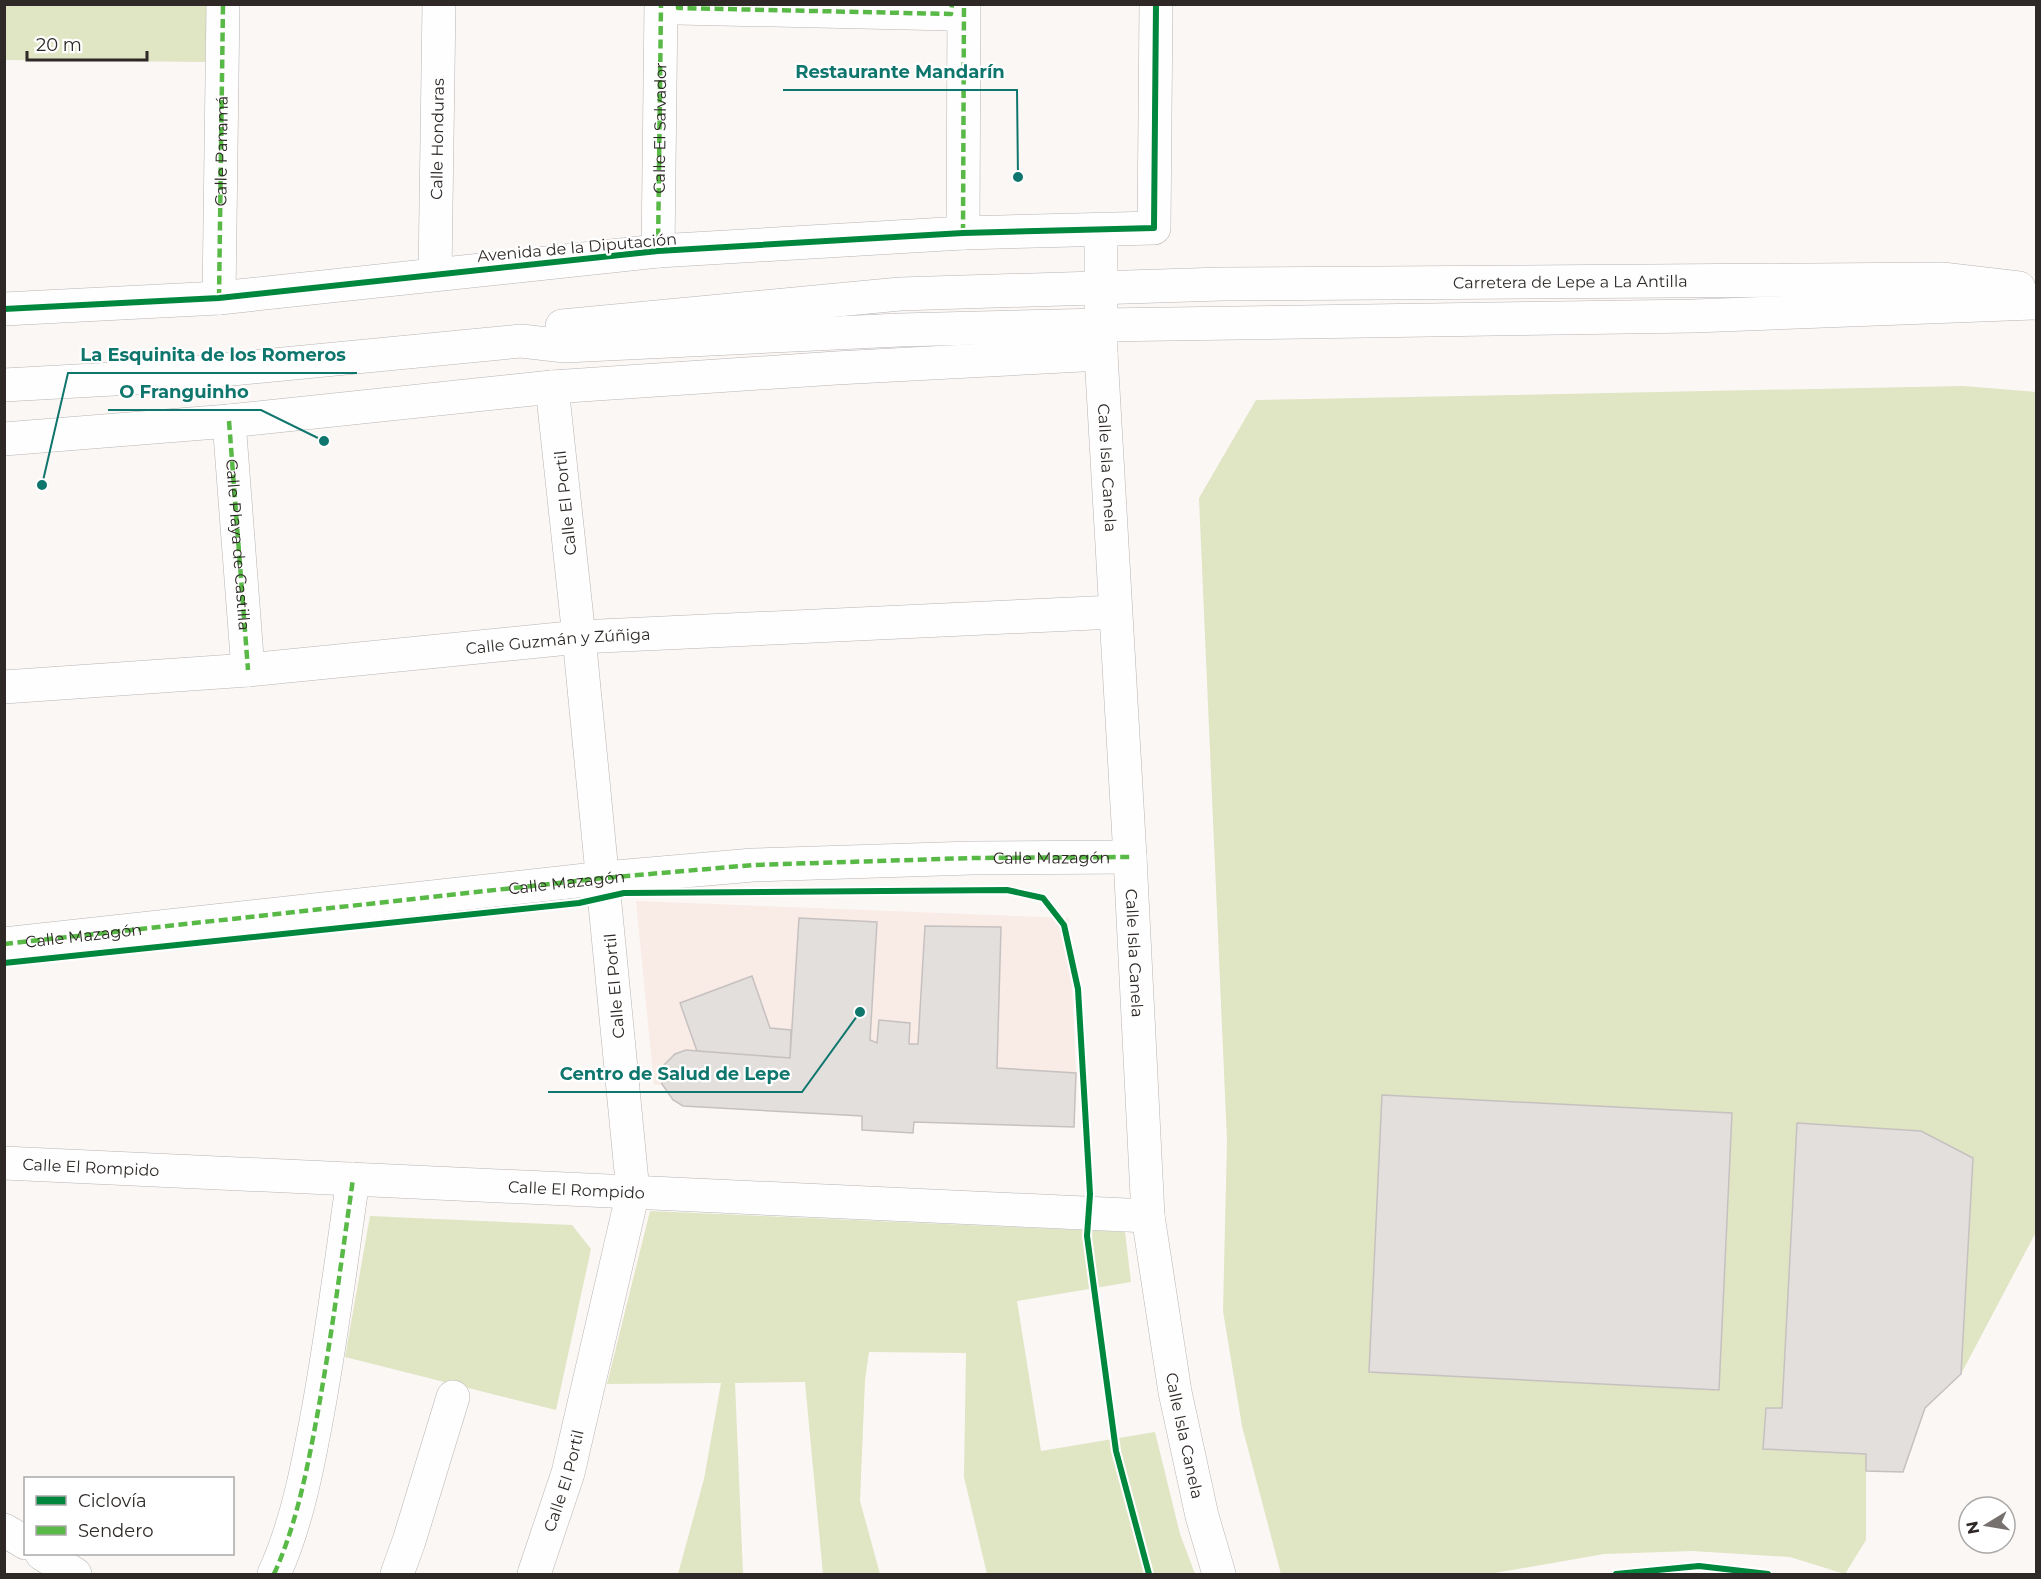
<svg xmlns="http://www.w3.org/2000/svg" width="2041" height="1579" font-family="Montserrat,sans-serif">
<style>
.built{fill:#f9ebe5}
.green{fill:#e0e5c3}
.building{fill:#e3dfdd;stroke:#c6c1c0;stroke-width:1.5}
.lines{fill:none;stroke-linecap:round;stroke-linejoin:round}
.street-casing{stroke:#b8b4b3;stroke-width:34}
.secondary-casing{stroke:#b8b4b3;stroke-width:34}
.street{stroke:#fefefe;stroke-width:33}
.secondary{stroke:#fefefe;stroke-width:33}
.quiet{stroke:#58b947;stroke-width:4.5;stroke-dasharray:9 4.5;stroke-linecap:butt}
.cycleway-casing{stroke:#fff;stroke-width:10}
.cycleway{stroke:#00873e;stroke-width:6}
.labels{text-anchor:middle;stroke-width:4.5;stroke-linejoin:round;paint-order:stroke}
.street-label{font-size:16px;fill:#2e2926;stroke:#fff}
.leader{fill:none;stroke:#0f766e;stroke-width:2}
.callout-dot{fill:#0f766e;stroke:#fff;stroke-width:2}
.callout-label{font-size:18px;text-anchor:middle;font-weight:bold;fill:#0f766e;stroke:#fff;stroke-width:4.5;stroke-linejoin:round;paint-order:stroke}
</style>
<rect width="100%" height="100%" fill="#fbf7f5"/>
<path class="built" d="M636,901l433,17 7,155 -2,54 -160,-5 -1,11 -51,-3v-14l-179,-10 -10,-6 -11,-15h-8z"/>
<path class="green" d="M5,5h202l-2,57 -200,-2z
M1963,386l73,6v840l-75,142 -36,34 -22,64 -37,-1v69l-21,34 -55,-17 -98,-6 -88,3 -115,20h-208l-39,-148 -19,-115 4,-170 -28,-643 57,-98z
M650,1211l475,21 6,50 -114,19 24,150 114,-19 25,102 15,40h-208l-23,-97 2,-124 -97,-1 -4,28 -5,121 20,73h-57l-18,-192 -70,1 8,191h-65l26,-95 17,-96 -114,1z
M370,1216l202,9 19,24 -35,161 -211,-53z"/>
<path class="building" d="M799,918l78,4 -7,118 7,3 2,-23 31,3 -1,21h9l7,-118 76,1 -4,141 79,5 -2,54 -160,-5 -1,11 -51,-3v-14l-179,-10 -10,-6 -11,-16 1,-18 12,-12 11,-4 104,8z
M752,976l18,52 21,2 -1,28 -93,-7 -17,-48z
M1382,1095l350,18 -13,277 -350,-18z
M1797,1123l124,8 52,27 -12,216 -36,34 -22,64 -37,-1v-17l-103,-5 3,-41h16z"/>
<g class="lines">
<defs>
<g id="street">
<path d="M678,4v4l273,6 1,-10"/>
<path id="s1" d="M1101,230v124l29,503 18,359 27,176 27,124 17,58"/>
<path d="M963,233l1,-229"/>
<path d="M658,251l3,-247"/>
<path id="s2" d="M435,274l4,-270"/>
<path id="s3" d="M219,298l4,-294"/>
<path d="M4,309l215,-11 439,-47 305,-18 191,-5 2,-224"/>
<path d="M229,421l19,249"/>
<path d="M4,439l225,-18 323,-34 284,-19 265,-14"/>
<path id="s4" d="M4,687l244,-17 331,-33 536,-25"/>
<path id="s5" d="M4,944l600,-66 149,-13 219,-7 158,-1"/>
<path id="s6" d="M4,1163l1144,53"/>
<path d="M4,1530l22,13"/>
<path d="M42,1554l33,20"/>
<path d="M274,1574c23,-50 34,-109 44,-163 14,-77 24,-155 35,-232"/>
<path d="M397,1574l12,-33 44,-144"/>
<path id="s7" d="M534,1574l34,-101 65,-281 -54,-555 -27,-250"/>
</g>
<g id="secondary">
<path id="s8" d="M562,326l338,-32 322,-10 720,-5 77,9"/>
<path d="M4,385l146,-8 371,-36 44,5 335,-16 201,-5 593,-9 342,-13"/>
</g>
</defs>
<use href="#street" class="street-casing"/>
<use href="#secondary" class="secondary-casing"/>
<use href="#street" class="street"/>
<use href="#secondary" class="secondary"/>
<g class="quiet">
<path d="M678,4v4l273,6 1,-10"/>
<path d="M963,233l1,-229"/>
<path id="s9" d="M658,251l3,-247"/>
<path d="M219,298l4,-294"/>
<path id="s10" d="M229,421l19,249"/>
<path d="M4,944l600,-66 149,-13 219,-7 158,-1"/>
<path d="M274,1574c23,-50 34,-109 44,-163 14,-77 24,-155 35,-232"/>
</g>
<defs>
<path id="cycleway" d="M4,309l215,-11 439,-47 305,-18 191,-5 2,-224
M4,963l575,-60 45,-10 383,-3 36,8 21,27 14,64 12,205 -3,42 29,215 33,123
M1616,1574l83,-8 69,8"/>
</defs>
<use href="#cycleway" class="cycleway-casing"/>
<use href="#cycleway" class="cycleway"/>
</g>
<g class="labels">
<g class="street-label">
<text dy="6" stroke="none"><textPath href="#s9" startOffset="123">Calle El Salvador</textPath></text>
<text dy="6" stroke="none"><textPath href="#s2" startOffset="135">Calle Honduras</textPath></text>
<text dy="6" stroke="none"><textPath href="#s3" startOffset="147">Calle Panamá</textPath></text>
<text transform="translate(577 247) rotate(-5)" y="6">Avenida de la Diputación</text>
<text dy="6" stroke="none"><textPath href="#s8" startOffset="1010">Carretera de Lepe a La Antilla</textPath></text>
<text dy="6" stroke="none"><textPath href="#s1" startOffset="238">Calle Isla Canela</textPath></text>
<text transform="translate(565 503) rotate(-96)" y="6">Calle El Portil</text>
<text dy="6" stroke="none"><textPath href="#s10" startOffset="124">Calle Playa de Castilla</textPath></text>
<text dy="6" stroke="none"><textPath href="#s4" startOffset="556">Calle Guzmán y Zúñiga</textPath></text>
<text dy="6" stroke="none"><textPath href="#s5" startOffset="1052">Calle Mazagón</textPath></text>
<text dy="6" stroke="none"><textPath href="#s5" startOffset="566">Calle Mazagón</textPath></text>
<text dy="6" stroke="none"><textPath href="#s5" startOffset="80">Calle Mazagón</textPath></text>
<text dy="6" stroke="none"><textPath href="#s1" startOffset="724">Calle Isla Canela</textPath></text>
<text transform="translate(614 986) rotate(-95)" y="6">Calle El Portil</text>
<text dy="6" stroke="none"><textPath href="#s6" startOffset="87">Calle El Rompido</textPath></text>
<text dy="6" stroke="none"><textPath href="#s6" startOffset="573">Calle El Rompido</textPath></text>
<text dy="6" stroke="none"><textPath href="#s1" startOffset="1210">Calle Isla Canela</textPath></text>
<text dy="6" stroke="none"><textPath href="#s7" startOffset="98">Calle El Portil</textPath></text>
</g>
</g>
<path class="leader" d="M1018 177L1017 90H783M42 485L68 373H357M324 441L261 410H108M860 1012L802 1092H548"/>
<g class="callout-dot">
<circle cx="1018" cy="177" r="6"/>
<circle cx="42" cy="485" r="6"/>
<circle cx="324" cy="441" r="6"/>
<circle cx="860" cy="1012" r="6"/>
</g>
<g class="callout-label">
<text x="900" y="78">Restaurante Mandarín</text>
<text x="213" y="361">La Esquinita de los Romeros</text>
<text x="184" y="398">O Franguinho</text>
<text x="675" y="1080">Centro de Salud de Lepe</text>
</g>
<rect width="2041" height="1579" fill="none" stroke="#2e2926" stroke-width="12"/>
<rect x="24" y="1477" width="210" height="78" fill="#ffffff" stroke="#aba9a8" stroke-width="1.5"/>
<rect x="36" y="1496" width="30" height="9" fill="#00873e" stroke="#aba9a8" stroke-width="1.5"/>
<text x="78" y="1507" font-size="18" fill="#2e2926">Ciclovía</text>
<rect x="36" y="1526" width="30" height="9" fill="#58b947" stroke="#aba9a8" stroke-width="1.5"/>
<text x="78" y="1537" font-size="18" fill="#2e2926">Sendero</text>
<g transform="translate(1987 1525) rotate(259)"><circle r="28" fill="#ffffff" stroke="#aba9a8" stroke-width="1.5"/>
<path d="M0-4.5L10 22L0 15L-10 22Z" fill="#76716e"/>
<text y="-9" font-size="16" font-weight="bold" text-anchor="middle" fill="#2e2926">N</text>
</g>
<path d="M27 51v9h120v-9" fill="none" stroke="#2e2926" stroke-width="3"/>
<text x="36" y="51" font-size="18" fill="#2e2926" stroke="#ffffff" stroke-width="4.5" paint-order="stroke">20 m</text>
</svg>
